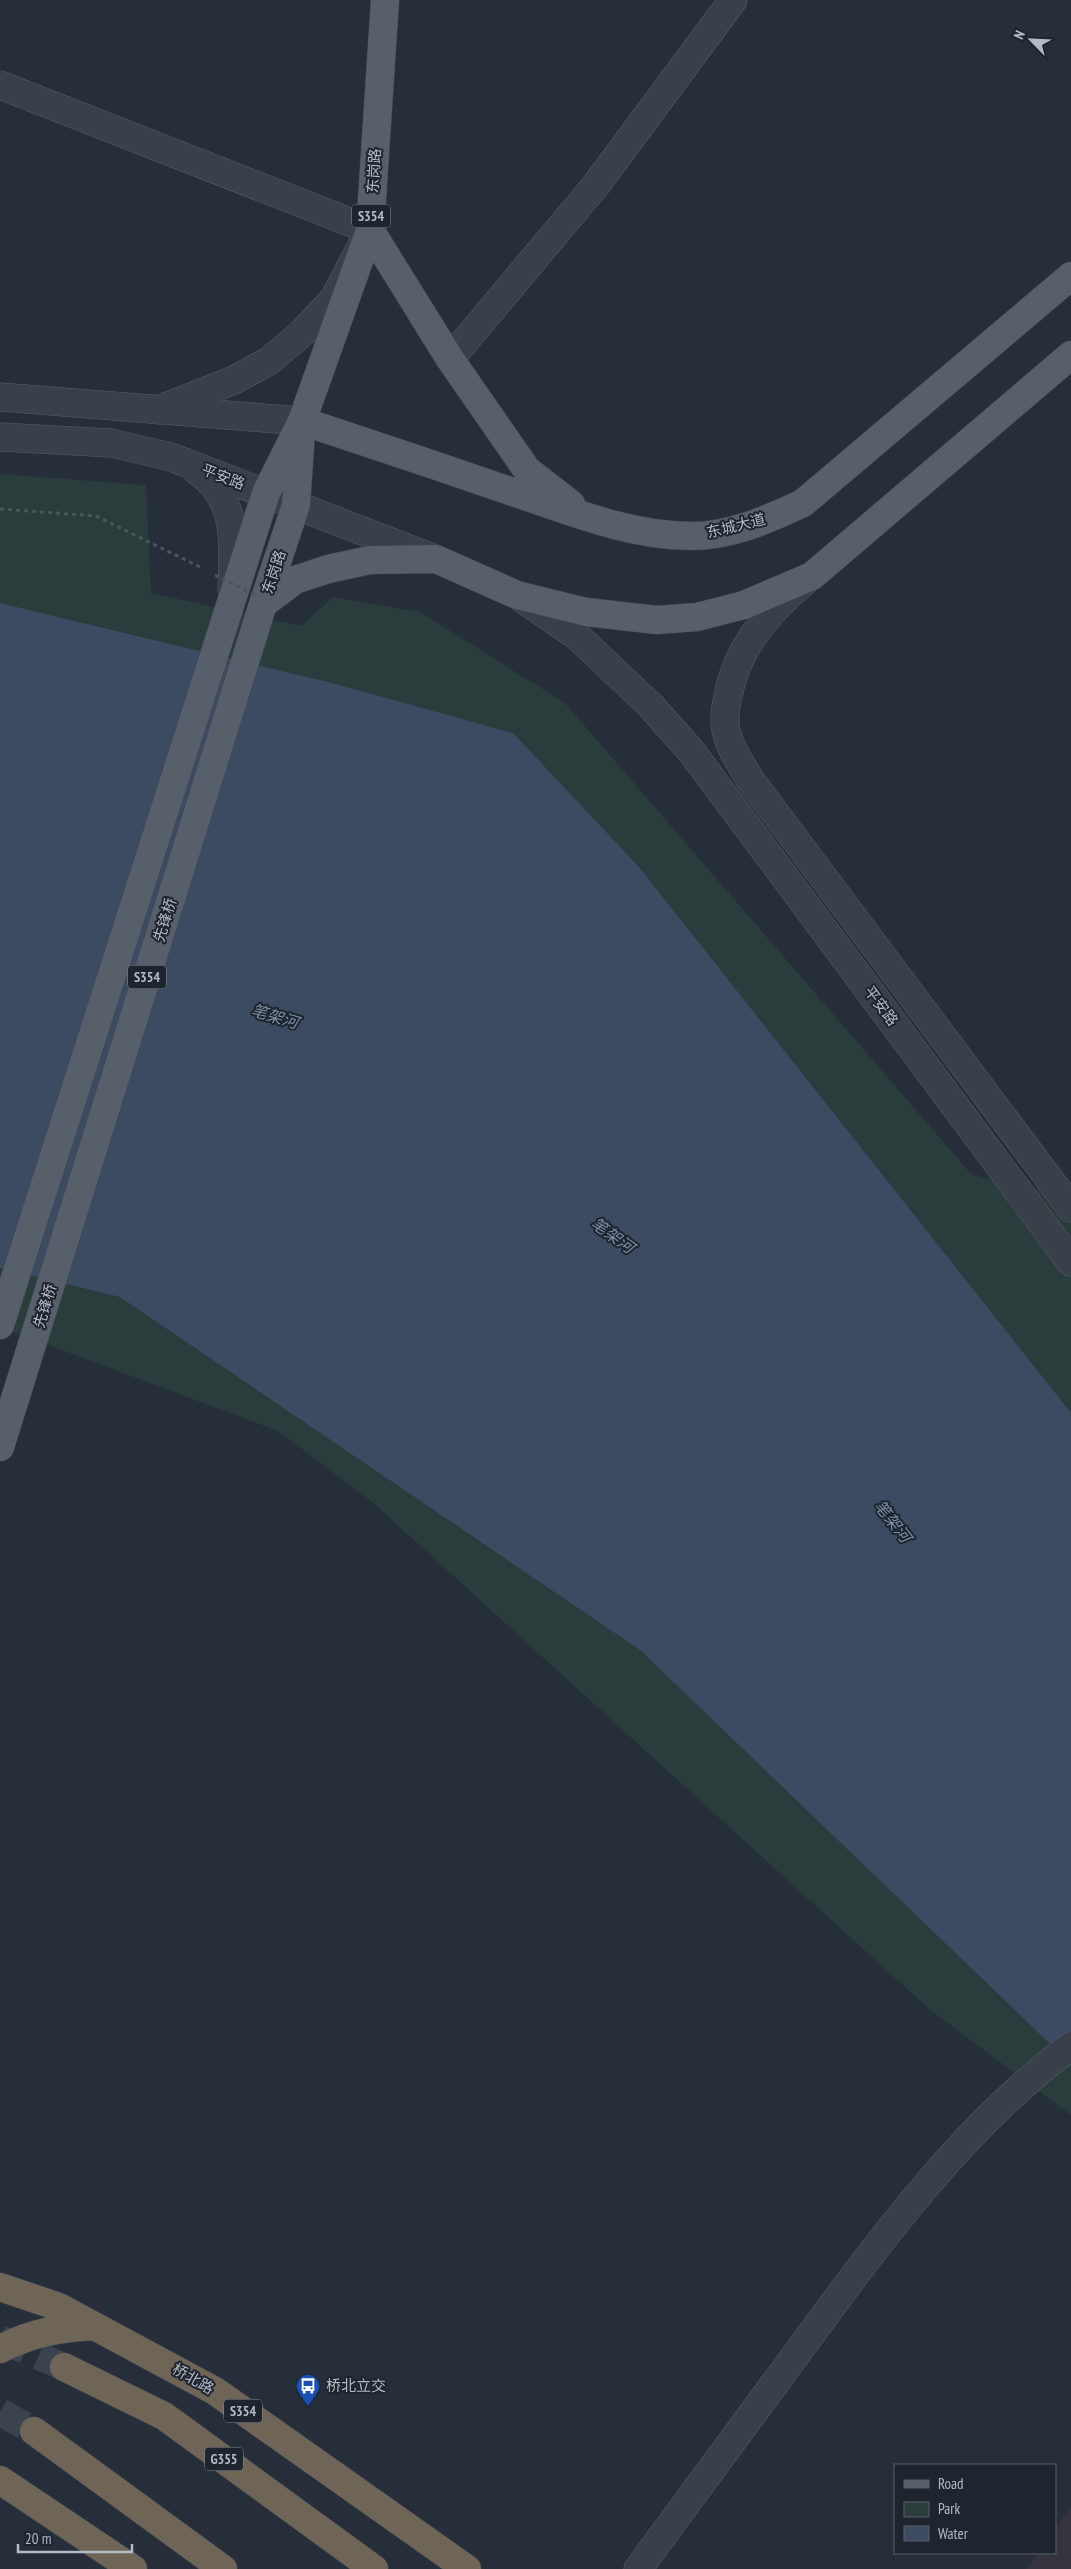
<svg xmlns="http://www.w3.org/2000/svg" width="1071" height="2569" font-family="'PT Sans Narrow','Noto Sans SC',sans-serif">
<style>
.medical{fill:#34333e}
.green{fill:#2a3c3c}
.water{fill:#3c4b61}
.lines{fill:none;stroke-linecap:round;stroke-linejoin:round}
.highway-tunnel{stroke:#3a434e;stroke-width:28;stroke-dasharray:28 14;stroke-linecap:butt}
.minor-casing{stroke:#575e68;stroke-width:29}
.major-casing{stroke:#424953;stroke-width:29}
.highway-casing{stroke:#444b55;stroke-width:29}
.path{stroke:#47575a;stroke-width:3;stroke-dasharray:4 4;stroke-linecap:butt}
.minor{stroke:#39404a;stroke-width:28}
.major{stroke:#575f6a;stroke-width:28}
.highway{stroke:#6f6556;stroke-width:28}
.path-bridge{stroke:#47575a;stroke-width:3;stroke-dasharray:4 4;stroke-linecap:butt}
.labels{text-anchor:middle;stroke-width:4;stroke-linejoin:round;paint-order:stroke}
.shield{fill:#1e252f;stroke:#878e98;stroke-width:1}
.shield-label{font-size:14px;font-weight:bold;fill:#b4bbc5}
.street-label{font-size:15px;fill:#b4bbc5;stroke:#1e252f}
.poi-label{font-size:15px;fill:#b4bbc5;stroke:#1e252f;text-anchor:start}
.water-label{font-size:16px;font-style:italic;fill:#7e91aa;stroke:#1e252f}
</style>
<rect width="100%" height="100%" fill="#252e39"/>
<path class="medical" d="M1071,2506v63h-45l12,-16h17v-24z"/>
<path class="green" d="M0,474l146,11 5,108 150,33 32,-29 87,15 145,91 407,472 99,20v920l-142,-106 -558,-508 -93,-70 -278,-104z"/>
<path class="water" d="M0,603l332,80 181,50 126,134 432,546v651l-431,-414 -520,-353 -120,-29z"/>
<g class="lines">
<path class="highway-tunnel" d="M0,2339l64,28
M0,2412l34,19"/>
<defs>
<path id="minor" d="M0,85l370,145 -36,69 -32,34 -33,28 -35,19 -76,30
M450,359l146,-174 137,-185
M0,397l302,24
M0,437l111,6 60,14 264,102
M197,471c42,27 36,75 35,119
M804,582c-37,31 -67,66 -76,114 -3,13 -5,26 -1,38 4,16 14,30 22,44l322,430
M519,596l58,40 74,70 40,45 380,511
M638,2569c56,-76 112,-152 168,-228 78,-106 159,-216 265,-295"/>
<path id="major" d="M370,230l80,129 77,111 44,34
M302,421c70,23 141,47 211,71 57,19 117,44 179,44 39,0 77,-17 111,-33l268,-227
M263,604l32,-24 33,-11 42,-9 66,-1 81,36 69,17 71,8 40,-3 47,-12 68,-29 259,-221
M0,1325l266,-832 36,-72 68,-191 15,-230
M0,1447l263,-843 33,-99 5,-73"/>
<path id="highway" d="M0,2287l59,20 156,84 252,178
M0,2349c31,-16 59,-21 94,-23
M64,2367l100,49 210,153
M34,2431l189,138
M0,2480l133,89"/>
</defs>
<use href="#minor" class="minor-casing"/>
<use href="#major" class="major-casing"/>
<use href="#highway" class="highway-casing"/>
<path class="path" d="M0,509l96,7 104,51"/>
<use href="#minor" class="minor"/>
<use href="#major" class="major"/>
<use href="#highway" class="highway"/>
<path class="path-bridge" d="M215,575l40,20"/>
</g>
<defs>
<symbol id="bus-pin" viewBox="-11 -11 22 30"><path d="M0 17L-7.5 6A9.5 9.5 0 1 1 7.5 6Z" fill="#1a4fb4" stroke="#1e252f"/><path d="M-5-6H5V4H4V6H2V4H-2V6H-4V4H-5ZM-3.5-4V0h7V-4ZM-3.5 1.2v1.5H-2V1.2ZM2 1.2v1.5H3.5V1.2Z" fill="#fff"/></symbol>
</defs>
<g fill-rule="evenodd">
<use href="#bus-pin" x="294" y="2372" width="28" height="38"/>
</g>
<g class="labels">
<g class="shield">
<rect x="352" y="204.5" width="38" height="23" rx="4"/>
<rect x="128" y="965.5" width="38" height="23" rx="4"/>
<rect x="224" y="2399.5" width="38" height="23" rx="4"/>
<rect x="205" y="2447.5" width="38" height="23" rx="4"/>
</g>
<g class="shield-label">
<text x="371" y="221">S354</text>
<text x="147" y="982">S354</text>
<text x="243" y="2416">S354</text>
<text x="224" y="2464">G355</text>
</g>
<g class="street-label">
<text transform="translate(374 171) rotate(-86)" y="5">东岗路</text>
<text transform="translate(223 477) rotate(21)" y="5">平安路</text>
<text transform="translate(736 526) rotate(-14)" y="5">东城大道</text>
<text transform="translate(274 572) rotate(-72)" y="5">东岗路</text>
<text transform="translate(165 920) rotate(-73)" y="5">先锋桥</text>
<text transform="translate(881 1006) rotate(53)" y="5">平安路</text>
<text transform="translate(45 1306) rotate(-73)" y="5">先锋桥</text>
<text transform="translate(193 2379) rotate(30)" y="5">桥北路</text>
</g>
<g class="poi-label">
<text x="326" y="2391">桥北立交</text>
</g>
<g class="water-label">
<text transform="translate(275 1016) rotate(17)" y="6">笔架河</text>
<text transform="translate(613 1235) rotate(36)" y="6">笔架河</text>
<text transform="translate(893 1521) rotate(52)" y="6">笔架河</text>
</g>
</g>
<rect x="894" y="2464" width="162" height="90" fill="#1e252f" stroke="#5a616b"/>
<rect x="904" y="2480" width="25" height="8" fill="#575f6a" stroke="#5a616b"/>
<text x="938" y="2489" font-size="15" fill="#b4bbc5">Road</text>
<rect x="904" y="2502" width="25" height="15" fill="#2a3c3c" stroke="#5a616b"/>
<text x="938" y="2514" font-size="15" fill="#b4bbc5">Park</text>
<rect x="904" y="2526" width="25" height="15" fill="#3c4b61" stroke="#5a616b"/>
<text x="938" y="2539" font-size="15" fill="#b4bbc5">Water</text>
<g transform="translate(1031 40) rotate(294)" stroke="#1e252f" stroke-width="4" paint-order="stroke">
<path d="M0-4L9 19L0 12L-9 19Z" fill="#b4bbc5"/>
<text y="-8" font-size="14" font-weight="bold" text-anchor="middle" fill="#b4bbc5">N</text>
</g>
<path d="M18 2544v8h114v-8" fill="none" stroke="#b4bbc5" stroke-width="2.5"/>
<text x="25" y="2544" font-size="15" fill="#b4bbc5" stroke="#1e252f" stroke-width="4" paint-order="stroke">20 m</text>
</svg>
